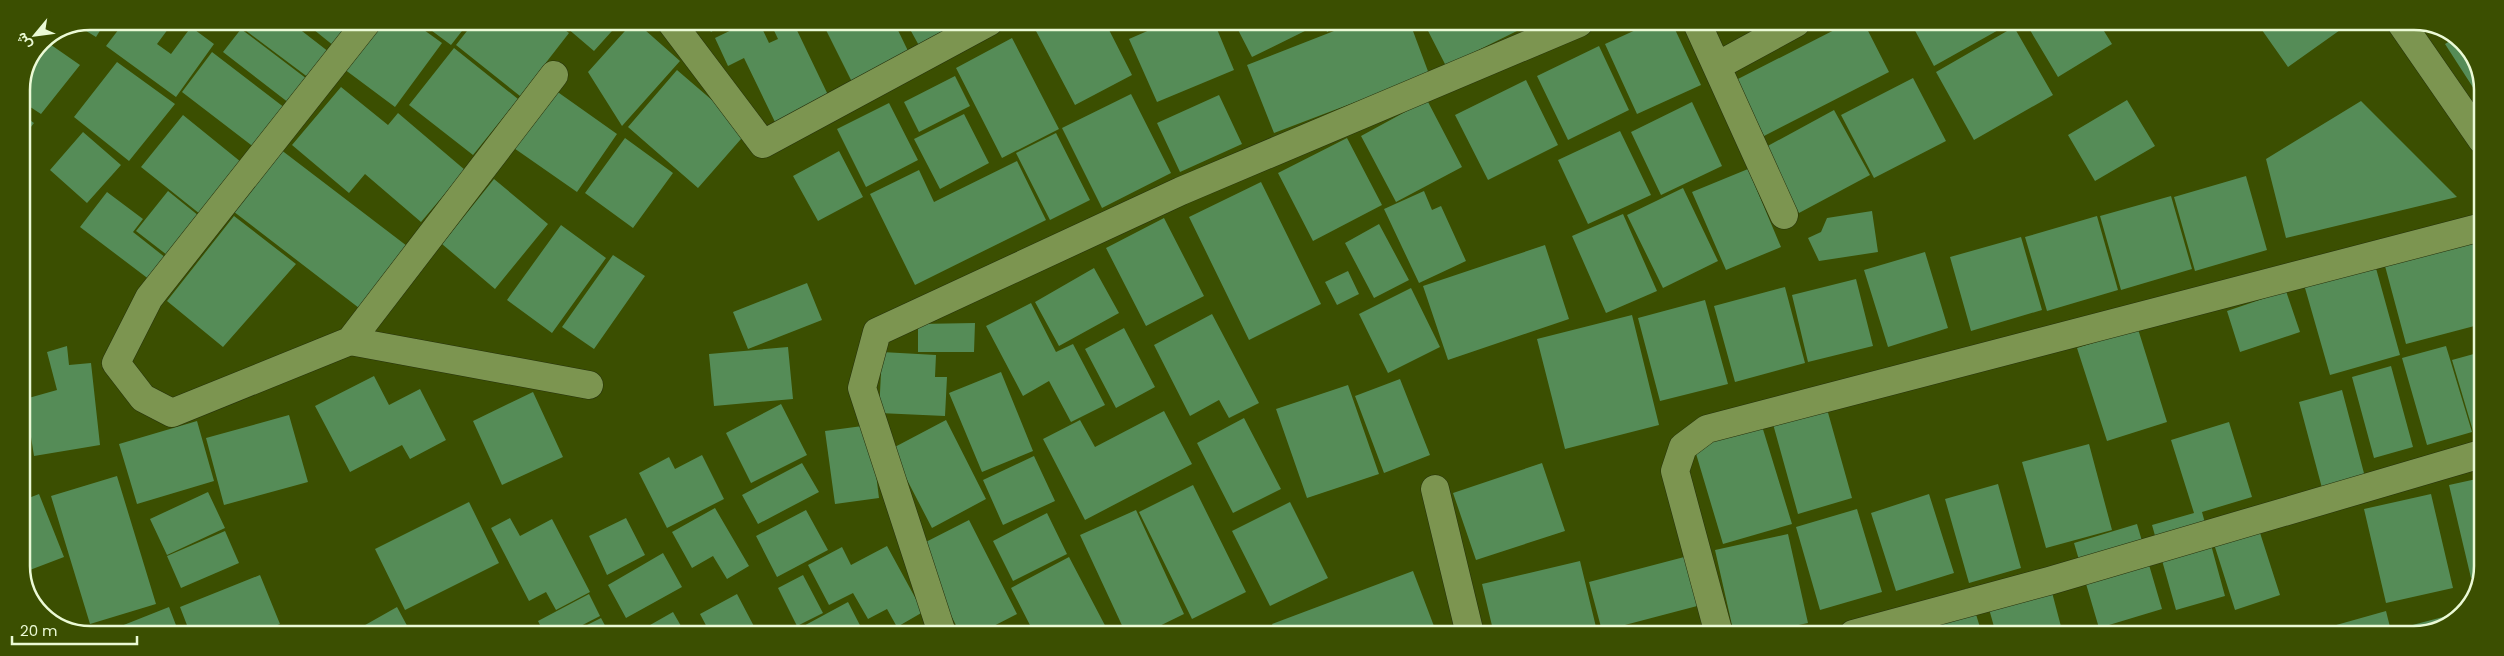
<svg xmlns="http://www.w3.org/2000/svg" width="2504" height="656" font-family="Poppins,Vazirmatn,sans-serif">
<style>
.building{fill:#558c57}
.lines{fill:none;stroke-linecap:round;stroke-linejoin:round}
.street-casing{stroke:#26320d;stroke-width:29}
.street{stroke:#7c9550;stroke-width:28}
.rim{fill:none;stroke:#ebfad6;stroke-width:2.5}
</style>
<rect width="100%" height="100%" fill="#3b4f01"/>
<path class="building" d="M90,21h16l-10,16 -18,-11z
M125,21h49l-17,23 14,10 20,-27 23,17 -38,53 -70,-51z
M246,21h43l40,31 -20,26 -68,-51z
M303,21l51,1 -20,24z
M373,22h40l29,21 -47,64 -55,-41z
M420,22h49l-18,23z
M474,22h80l15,11 -49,63 -64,-51z
M560,22h60l-26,29z
M633,22h3l44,39 -58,65 -34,-54z
M704,22h22l-15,10z
M748,22h11l10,21 9,-4 -8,-17h23l36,75 -54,25 -31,-64 -16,8 -13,-28z
M822,22h72l15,31 -57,29z
M906,22h55l-39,29z
M1053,22h52l27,53 -57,30 -39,-74z
M1168,22h46l20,48 -77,32 -28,-63z
M1234,22h80l1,4 -63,31z
M1323,22h23l-19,10z
M1357,22l53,1 19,51 -155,59 -27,-68z
M1424,23h91l4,7 -73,36z
M1651,23h21l29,62 -64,29 -32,-70z
M1848,23h16l25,49 -125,64 -28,-56z
M1911,23h88l3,5 -68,38z
M2030,23h69l13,21 -54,33 -31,-52z
M2257,23h93l-62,44z
M2014,27l39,68 -79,45 -38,-68z
M241,29l66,50 -18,24 -66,-51z
M1012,38l47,91 -57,29 -46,-90z
M2455,38l11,7 17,40v18l-38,-59z
M44,40l36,25 -39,49 -20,-13v-12l20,-48z
M1599,46l30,64 -61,30 -31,-64z
M454,48l64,51 -45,56 -64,-50z
M212,52l73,56 -30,40 -73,-56z
M117,62l58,42 -46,57 -55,-44z
M677,70l71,61 -50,57 -70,-61z
M955,76l15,30 -51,26 -15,-30z
M1913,78l33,63 -72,37 -33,-63z
M1526,80l32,65 -70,35 -33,-65z
M341,87l47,38 10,-12 67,57 -44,52 -56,-48 -16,19 -57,-48z
M552,88l65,46 -40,58 -66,-46z
M1131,94l40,79 -69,35 -40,-80z
M1219,95l23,49 -62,28 -23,-49z
M1427,100l35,67 -66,35 -35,-66z
M2127,100l28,46 -60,35 -27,-46z
M2361,101l96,96 -171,41 -20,-79z
M1692,102l30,64 -61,29 -30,-63z
M889,103l29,57 -52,27 -29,-58z
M1834,110l36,65 -71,38 -35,-65z
M21,114l13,9 -13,17z
M964,114l25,49 -49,26 -26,-50z
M183,115l58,47 -41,52 -59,-47z
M1620,131l31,64 -63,29 -30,-64z
M83,132l38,33 -34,38 -37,-33z
M1056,133l34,67 -40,20 -34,-67z
M625,138l48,35 -40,55 -48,-35z
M1347,138l35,67 -69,36 -35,-68z
M276,146l131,100 -48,62 -130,-100z
M839,151l24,46 -45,24 -25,-45z
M1017,161l29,59 -131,65 -45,-91 49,-24 15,32z
M1748,169l33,78 -55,23 -34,-78z
M2246,176l21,74 -72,21 -21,-74z
M494,179l54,45 -53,65 -53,-45z
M1261,182l60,122 -72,36 -60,-123z
M1683,188l35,73 -55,27 -36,-73z
M168,191l31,25 -32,39 -31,-24z
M1424,191l8,19 9,-4 25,55 -47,22 -35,-74z
M107,192l36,27 -10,13 33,26 -16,22 -70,-53z
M2171,196l21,73 -71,21 -21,-74z
M1872,211l6,41 -59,9 -11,-23 13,-6 6,-14z
M1623,214l34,77 -51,22 -34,-77z
M234,216l62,48 -73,83 -56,-46z
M2097,216l21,74 -71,21 -22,-74z
M1164,218l40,78 -58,30 -40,-78z
M1379,224l30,56 -35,18 -29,-55z
M561,225l45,33 -54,75 -45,-33z
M2021,237l21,73 -71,21 -21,-74z
M2482,239v85l-76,20 -21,-78z
M1545,245l24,74 -121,41 -25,-74z
M1925,252l23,76 -60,19 -24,-77z
M613,255l32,21 -51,73 -32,-22z
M2374,261l26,94 -70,20 -27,-94z
M1094,268l25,45 -60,33 -24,-44z
M1348,271l11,23 -22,11 -12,-23z
M1856,279l17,67 -65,16 -16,-67z
M807,283l15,37 -74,29 -15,-37z
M1785,287l20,76 -70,19 -21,-76z
M1411,288l29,59 -52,26 -29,-59z
M2286,291l14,41 -60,20 -13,-41z
M1705,300l23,84 -68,17 -22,-83z
M1031,303l25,49 17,-8 32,61 -34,17 -22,-41 -26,15 -37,-70z
M1212,314l47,89 -30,15 -10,-18 -29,16 -36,-71z
M1632,315l27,110 -94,24 -28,-110z
M975,323l-1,29h-56v-28z
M1124,328l31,59 -39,21 -31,-59z
M2138,329l29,93 -60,19 -30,-93z
M67,346l2,19 22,-2 9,82 -66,11 -9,-57 32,-9 -10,-38z
M2446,346l26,86 -45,13 -25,-87z
M788,347l5,52 -79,7 -5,-52z
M882,352l54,3 -1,22h12l-2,39 -66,-3z
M2481,352v77l-8,2 -21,-71z
M2391,366l22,81 -39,11 -22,-81z
M1001,372l32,79 -51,21 -33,-79z
M374,376l15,29 31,-16 26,51 -36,19 -8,-14 -52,27 -35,-66z
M1400,379l30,76 -46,18 -29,-77z
M1348,385l31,89 -72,24 -31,-89z
M2342,390l23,87 -43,11 -23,-86z
M533,392l30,65 -61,28 -29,-64z
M781,404l26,51 -56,28 -25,-50z
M1827,409l25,89 -54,16 -25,-90z
M1164,411l28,53 -107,56 -42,-81 37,-19 15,27z
M289,415l19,67 -84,23 -18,-67z
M1244,418l37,71 -48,24 -36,-70z
M946,420l40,79 -54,29 -41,-79z
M197,421l17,60 -77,23 -18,-60z
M2229,422l23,75 -50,15 23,84 -49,14 -24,-85 42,-12 -23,-73z
M870,425l9,73 -44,6 -10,-73z
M1762,426l30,98 -69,20 -29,-97z
M2089,444l23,86 -66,18 -24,-86z
M702,455l22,44 -57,29 -28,-55 30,-16 6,12z
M1034,456l21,45 -52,24 -20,-45z
M802,463l17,29 -61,32 -16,-29z
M1542,463l23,68 -89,29 -23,-67z
M117,476l39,128 -66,20 -39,-128z
M2481,478v98l-10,2 -22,-93z
M1998,484l23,84 -52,15 -24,-84z
M1193,485l53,107 -54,27 -53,-107z
M208,492l17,36 -58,27 -17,-36z
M39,494l25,63 -42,16 -1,-72z
M1929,494l25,79 -58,18 -25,-78z
M2431,494l22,94 -67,15 -22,-94z
M469,502l30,61 -94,47 -30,-61z
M1290,502l38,76 -58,28 -38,-75z
M715,508l34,58 -22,13 -14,-23 -21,12 -20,-36z
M2252,508l28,87 -45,15 -28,-88z
M1857,509l25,83 -62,18 -24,-83z
M806,510l22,40 -51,27 -21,-41z
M1136,510l48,104 -41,20h-17l-46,-99z
M1047,513l20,41 -54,27 -20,-40z
M510,518l10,18 32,-17 38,73 -34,18 -10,-18 -17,9 -38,-73z
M626,518l19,37 -38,20 -18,-39z
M969,520l48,94 -37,19h-20l-44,-86z
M2137,524l25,85 -63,19 -25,-85z
M225,531l14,32 -58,25 -14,-32z
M1788,534l20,89 -52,11h-22l-19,-84z
M887,546l36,66 -26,15 -10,-18 -19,10 -15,-26 -24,12 -21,-40 34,-18 9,18z
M663,553l19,34 -56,31 -18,-33z
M1688,556l13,49 -99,26 -13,-49z
M1069,557l40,76h-75l-23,-45z
M1580,561l16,66 -28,7h-74l-12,-50z
M1413,571l24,63h-160l-5,-10z
M260,575l20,49 -22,9h-68l-10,-26z
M803,575l20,38 -26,13 -19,-38z
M2049,581l14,53h-67l-10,-36z
M1968,588l14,46h-67l-8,-27z
M589,594l11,22 -33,17h-23l-6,-12z
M737,594l20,38 -47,1 -10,-19z
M848,602l16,31h-64l-2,-4z
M169,607l10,26h-73v-1z
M397,607l14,26h-60z
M2386,611l6,24h-69l-1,-6z
M673,612l12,21h-49z
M2462,612l-6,8 -41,15h-13l-1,-7z
M601,618l8,15h-38z
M1013,627l3,6h-16z
M2310,630l1,5h-16v-1z"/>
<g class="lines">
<defs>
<path id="street" d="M367,22l-218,276 -33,65 27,35 29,15 178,-72 204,-266
M671,22l92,122 226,-122
M1697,23l87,192
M2401,23l81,117
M1717,66l79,-43
M350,341l239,44
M1435,489l35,145
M942,633l-80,-245 15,-56 304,-141 398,-168
M1719,634l-44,-163 8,-24 24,-18 775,-202
M1853,634l196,-53 432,-127"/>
</defs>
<use href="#street" class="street-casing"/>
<use href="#street" class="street"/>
</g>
<path d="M0 0H2504V656H0ZM90 30H2414A60 60 0 0 1 2474 90V566A60 60 0 0 1 2414 626H90A60 60 0 0 1 30 566V90A60 60 0 0 1 90 30Z" fill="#3b4f01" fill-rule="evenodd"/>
<path class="rim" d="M90 30H2414A60 60 0 0 1 2474 90V566A60 60 0 0 1 2414 626H90A60 60 0 0 1 30 566V90A60 60 0 0 1 90 30Z"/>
<g transform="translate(35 35) rotate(241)" stroke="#3b4f01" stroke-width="4" paint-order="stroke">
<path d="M0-4L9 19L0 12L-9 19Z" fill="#ebfad6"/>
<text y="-8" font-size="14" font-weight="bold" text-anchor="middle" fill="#ebfad6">ش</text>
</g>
<path d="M12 636v8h125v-8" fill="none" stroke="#ebfad6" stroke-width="2.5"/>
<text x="20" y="636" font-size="15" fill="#ebfad6" stroke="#3b4f01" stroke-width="4" paint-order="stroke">20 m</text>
</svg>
